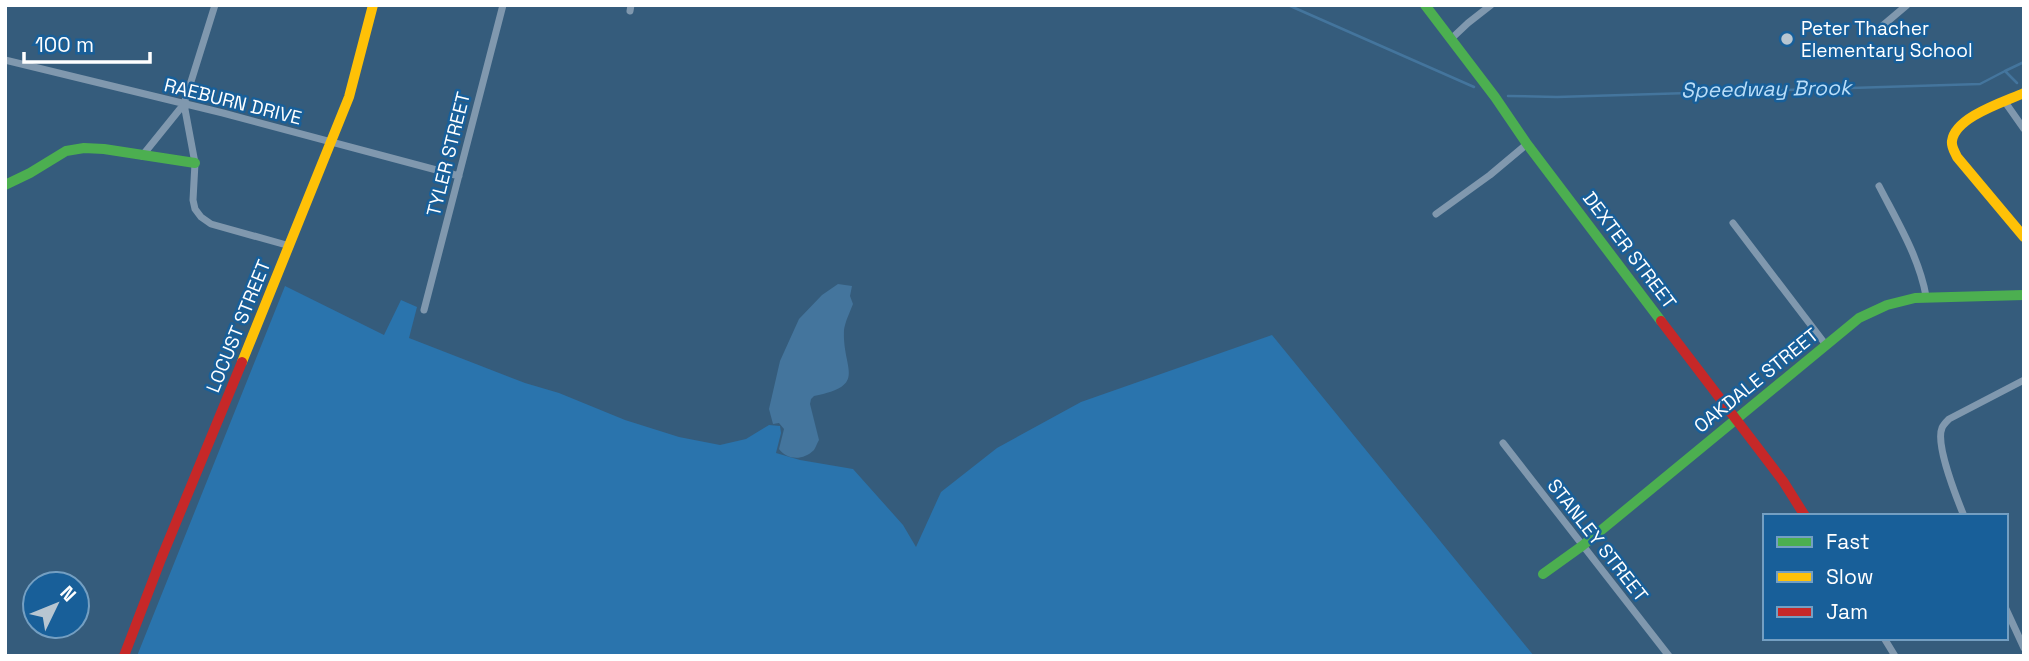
<svg xmlns="http://www.w3.org/2000/svg" width="2029" height="661" font-family="'Space Grotesk',sans-serif">
<style>
.green{fill:#2a74ad}
.water{fill:#44759d}
.lines{fill:none;stroke-linecap:round;stroke-linejoin:round}
.stream{stroke:#44759d;stroke-width:2.5}
.street{stroke:#8098ae;stroke-width:7}
.fast{stroke:#4caf50;stroke-width:10}
.slow{stroke:#ffc107;stroke-width:10}
.jam{stroke:#c62828;stroke-width:10}
.poi-dot{fill:#b8c6d1;stroke:#185f99;stroke-width:2.5}
.labels{text-anchor:middle;stroke-width:5;stroke-linejoin:round;paint-order:stroke}
.poi-label{font-size:19px;fill:#fff;stroke:#185f99;text-anchor:start}
.street-label{font-size:19px;fill:#fff;stroke:#185f99}
.water-label{font-size:21px;font-style:italic;fill:#b9ddf8;stroke:#185f99}
</style>
<rect width="100%" height="100%" fill="#355c7c"/>
<path class="green" d="M285,286l99,49 17,-35 16,7 -8,31 116,45 34,10 66,27 54,17 41,8 26,-6 23,-14 11,1 1,7 -5,20 24,7 53,9 50,56 13,22 25,-55 56,-44 84,-46 191,-67 262,321h-1397z"/>
<path class="water" d="M838,284l14,2 -2,10 3,8c-3,8 -8,18 -9,26 -2,40 25,55 -30,66l-3,3 -1,5 9,36c-2,3 -3,7 -5,10 -11,11 -27,10 -35,-1l5,-20 -5,-6 -6,1 -4,-15 11,-48 19,-42 23,-24z"/>
<g class="lines">
<path class="stream" d="M1288,5l186,82
M2005,71l19,-9
M1508,96l49,1 423,-13 25,-13 12,12"/>
<path class="street" d="M215,5l-31,99 11,59 -2,37 2,9 6,8 10,7 79,22
M630,11l1,-6
M1881,27l26,-22
M1451,39l17,-16 23,-18
M5,60l218,53 236,63
M2005,102l19,27
M142,156l42,-52
M1879,186c18,35 40,71 47,110
M1436,214l54,-39 37,-31
M1733,223l93,122
M424,310l79,-305
M1503,443l166,213
M1964,516c-7,-17 -29,-72 -22,-88 1,-3 4,-6 7,-9l75,-39
M2006,609l18,39
M1884,638l11,18"/>
<path class="fast" d="M1425,5l70,92 32,47 134,177
M5,185l25,-12 36,-22 18,-3 20,1 91,14
M1543,574l39,-28 277,-228 28,-13 28,-7 109,-3"/>
<path class="slow" d="M2024,93c-20,9 -69,24 -72,48 -1,6 3,11 5,16l67,80
M242,362l107,-265 24,-92"/>
<path class="jam" d="M1661,321l122,160 22,35
M124,656l37,-97 81,-197"/>
</g>
<circle class="poi-dot" cx="1787" cy="39" r="7"/>
<g class="labels">
<g class="poi-label">
<text x="1801" y="35">Peter Thacher<tspan x="1801" dy="22">Elementary School</tspan></text>
</g>
<g class="street-label">
<text transform="translate(233 101) rotate(14)" y="7">RAEBURN DRIVE</text>
<text transform="translate(448 154) rotate(-76)" y="7">TYLER STREET</text>
<text transform="translate(1630 250) rotate(53)" y="7">DEXTER STREET</text>
<text transform="translate(238 326) rotate(-68)" y="7">LOCUST STREET</text>
<text transform="translate(1756 380) rotate(-39)" y="7">OAKDALE STREET</text>
<text transform="translate(1598 540) rotate(52)" y="7">STANLEY STREET</text>
</g>
<g class="water-label">
<text transform="translate(1766 89) rotate(-1)" y="7">Speedway Brook</text>
</g>
</g>
<rect width="2029" height="661" fill="none" stroke="#ffffff" stroke-width="14"/>
<rect x="1763" y="514" width="245" height="126" fill="#185f99" stroke="#749fc2" stroke-width="2"/>
<rect x="1777" y="537" width="35" height="10" fill="#4caf50" stroke="#749fc2" stroke-width="2"/>
<text x="1826" y="549" font-size="21" fill="#ffffff">Fast</text>
<rect x="1777" y="572" width="35" height="10" fill="#ffc107" stroke="#749fc2" stroke-width="2"/>
<text x="1826" y="584" font-size="21" fill="#ffffff">Slow</text>
<rect x="1777" y="607" width="35" height="10" fill="#c62828" stroke="#749fc2" stroke-width="2"/>
<text x="1826" y="619" font-size="21" fill="#ffffff">Jam</text>
<g transform="translate(56 605) rotate(47)"><circle r="33" fill="#185f99" stroke="#749fc2" stroke-width="2"/>
<path d="M0-5L12 26L0 18L-12 26Z" fill="#b8c6d1"/>
<text y="-10" font-size="19" font-weight="bold" text-anchor="middle" fill="#ffffff">N</text>
</g>
<path d="M24 52v10h126v-10" fill="none" stroke="#ffffff" stroke-width="3.5"/>
<text x="35" y="52" font-size="21" fill="#ffffff" stroke="#185f99" stroke-width="5" paint-order="stroke">100 m</text>
</svg>
